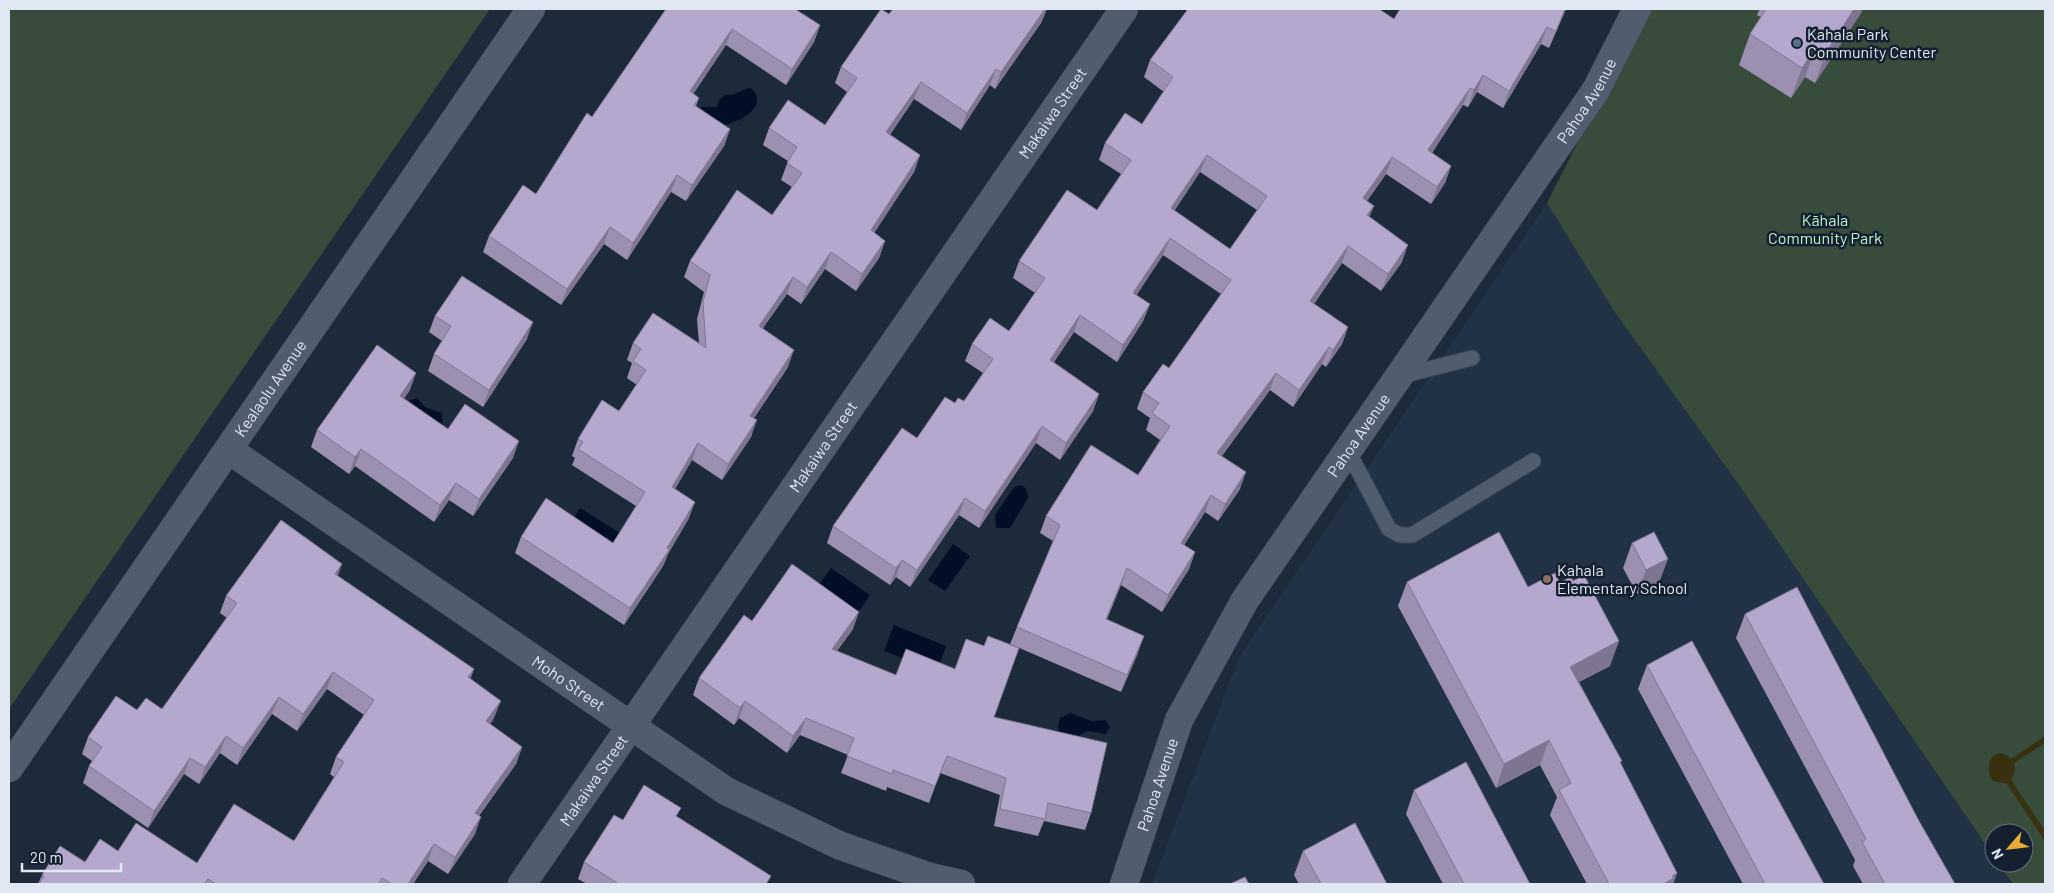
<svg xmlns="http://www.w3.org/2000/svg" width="2054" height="893" viewBox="0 0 2054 893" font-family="Barlow,sans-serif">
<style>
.built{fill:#213247}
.green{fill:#374c3b}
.sand{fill:#38300f}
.water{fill:#020e26}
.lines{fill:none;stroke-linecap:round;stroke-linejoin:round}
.service-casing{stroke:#3b4553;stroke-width:17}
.minor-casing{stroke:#3b4553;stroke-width:29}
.tertiary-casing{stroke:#3b4553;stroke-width:29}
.service{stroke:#4f5d6f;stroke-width:15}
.minor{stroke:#4f5d6f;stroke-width:28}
.tertiary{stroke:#4f5d6f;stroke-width:28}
.wall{fill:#9b90b0;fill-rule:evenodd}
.shaded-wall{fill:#7e7690}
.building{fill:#b4a8cd;stroke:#7e7690;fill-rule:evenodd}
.service-dot{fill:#5c6f8a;stroke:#14202f;stroke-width:2}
.education-dot{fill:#8d6e63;stroke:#14202f;stroke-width:2}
.labels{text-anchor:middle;stroke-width:5;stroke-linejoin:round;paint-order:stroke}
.poi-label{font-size:16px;fill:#e0e8f3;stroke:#14202f;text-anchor:start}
.street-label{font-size:16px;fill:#e0e8f3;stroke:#14202f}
.park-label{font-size:16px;fill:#bcf4c5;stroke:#14202f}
</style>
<rect width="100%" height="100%" fill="#1d2a39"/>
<polygon class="built" points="1547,203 1614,311 1739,485 1994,858 1994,863 1998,863 2012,884 1152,884 1239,657"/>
<g class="green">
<polygon points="9,9 490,9 9,709"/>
<polygon points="1645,9 2045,9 2045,884 2013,884 1998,863 2024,863 2024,833 1994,833 1994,857 1739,485 1614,311 1547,203"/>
</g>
<path class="sand" d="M2045 736V743L2014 763 2015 771 2011 780 2045 831V841L2007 784 1993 781C1982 765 1995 743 2011 759Z"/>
<g class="water">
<path d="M751 88C773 109 731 126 714 127L699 111 702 107H717L719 100 725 95C736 96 741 89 751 88Z"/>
<polygon points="417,398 425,407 442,413 443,431 403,411 408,401"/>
<polygon points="1022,485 1026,489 1028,498 1010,528 996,528 995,515 1014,487"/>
<polygon points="580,508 620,533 609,550 570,524"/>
<polygon points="953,544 970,556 945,591 928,580"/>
<polygon points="831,568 870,595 857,614 818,586"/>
<polygon points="894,625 946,646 937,671 884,651"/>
<polygon points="1070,713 1092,721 1105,720 1110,727 1106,734 1088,731 1076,737 1060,736 1058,726 1060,718"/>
</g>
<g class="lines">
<defs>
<g id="service">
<polyline points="1401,376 1472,358"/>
<polyline points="1348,451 1389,529 1400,535 1412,535 1533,461"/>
</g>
<g id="minor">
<path id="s1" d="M229 450 726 791 841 846 930 877 961 884"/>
<path id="s2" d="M522 884 1124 9"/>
<path id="s3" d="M1124 884 1179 720 1245 600 1596 90 1637 9"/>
</g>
<g id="tertiary">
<path id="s4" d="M9 768 531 9"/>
</g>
</defs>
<use href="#service" class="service-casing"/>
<use href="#minor" class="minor-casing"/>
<use href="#tertiary" class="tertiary-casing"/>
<use href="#service" class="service"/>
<use href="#minor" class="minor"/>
<use href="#tertiary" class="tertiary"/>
</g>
<g class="wall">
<polygon points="666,9 820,25 814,42 786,85 726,45 693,94 699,98 696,106 730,129 724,146 686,201 671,192 627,260 604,244 561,305 483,252 489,236 536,194 592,117"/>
<path d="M1566 9 1549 48 1541 44 1503 108 1477 92 1468 107 1463 105 1432 153 1451 166 1445 183 1431 204 1386 174 1367 201 1369 217 1402 262 1381 291 1342 263 1314 304 1348 327 1342 344 1326 367 1322 364 1293 407 1270 390 1222 456 1240 489 1218 521 1205 512 1184 545 1195 552 1189 569 1162 612 1121 585 1107 619 1138 653 1121 692 1010 644 1017 627 1053 541 1040 533 1046 516 1138 475 1160 440 1146 430 1150 418 1137 409 1143 392 1169 368 1221 294 1163 255 1136 295 1150 304 1143 321 1117 362 1074 332 1054 362 1099 394 1093 411 1060 460 1036 443 979 528 959 515 910 587 896 577 890 585 827 543 833 526 917 438 955 403 964 401 983 373 965 361 972 344 1009 331 1035 293 1013 278 1019 261 1097 210 1121 174 1099 160 1105 143 1142 124 1164 92 1144 77 1150 60 1394 19ZM1200 172 1257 210 1230 249 1174 211Z"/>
<polygon points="1760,9 1862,9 1861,13 1815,83 1805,77 1791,98 1739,65 1750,34 1761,17 1757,15"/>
<polygon points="1046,11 1041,23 995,89 990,85 961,130 914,99 890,135 920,155 914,172 874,233 885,241 879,258 856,291 825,269 801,304 787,294 763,328 788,367 754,418 751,437 722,480 692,460 675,489 689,518 668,554 663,566 624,625 515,553 521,537 613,543 636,506 572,465 575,458 572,456 578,439 619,411 637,385 627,378 632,363 627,360 633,343 699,343 697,319 704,292 684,277 690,261 772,215 792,187 781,180 788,161 763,145 769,128 825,125 847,92 835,83 841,67 889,14"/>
<polygon points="435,316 527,339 483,407 428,371 434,354 442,341 429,332"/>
<polygon points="410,390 404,398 448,429 513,458 473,516 449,500 434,522 355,466 349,474 311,447 317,430"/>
<polygon points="1632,543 1659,583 1637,594 1623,568"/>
<polygon points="338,576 474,669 470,679 494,718 490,724 522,747 516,764 479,816 475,834 448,874 428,861 413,884 38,884 42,875 85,862 118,851 197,863 294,841 334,777 330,774 336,757 364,715 327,689 297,731 272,714 237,765 220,753 199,784 184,774 148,828 83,783 89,766 92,761 82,754 88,737 137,710 162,709 227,618 220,613 226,596"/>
<polygon points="1407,582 1528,587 1560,583 1610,666 1579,682 1677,873 1673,884 1587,884 1550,815 1557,797 1540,765 1496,788 1398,606"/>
<polygon points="1745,614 1919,821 1955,884 1863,884 1853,866 1855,860 1736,638"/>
<polygon points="752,621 853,629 837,651 994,717 1091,813 1085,830 1044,821 1038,836 994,826 1000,795 940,773 929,803 887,787 886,791 841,773 848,755 800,735 787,753 739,718 734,725 693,695 699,678"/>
<polygon points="1647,665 1824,884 1743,884 1638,689"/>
<polygon points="1414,790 1530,884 1443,884 1406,814"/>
<polygon points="678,817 768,884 587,884 578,879 584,862"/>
<polygon points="1303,851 1387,884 1299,884 1294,875"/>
</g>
<g class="shaded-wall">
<polygon points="1043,9 1047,9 1041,23 995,89 1001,72"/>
<polygon points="1565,9 1566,9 1549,48 1556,31"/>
<polygon points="1854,9 1862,9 1861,13 1815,83 1826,53"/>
<polygon points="820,25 814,42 786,85 792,69"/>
<polygon points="1547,27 1541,44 1503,108 1509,91"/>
<polygon points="732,29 726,45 684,108 690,91"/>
<polygon points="1816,47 1805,77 1791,98 1802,68"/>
<polygon points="996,69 990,85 961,130 967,113"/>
<polygon points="1483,75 1477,92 1468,107 1474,90"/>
<polygon points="921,82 914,99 880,149 886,132"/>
<polygon points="1470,88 1463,105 1422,167 1428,150"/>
<polygon points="730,129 724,146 686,201 692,185"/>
<polygon points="920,155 914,172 865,247 871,230"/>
<polygon points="1207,155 1200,172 1165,225 1171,208"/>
<polygon points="1392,157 1386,174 1357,215 1363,198"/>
<polygon points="1451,166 1445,183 1431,204 1437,187"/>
<polygon points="677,175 671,192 627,260 633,243"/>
<polygon points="1374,206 1367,223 1367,215"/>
<polygon points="610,227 604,244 561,305 567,289"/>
<polygon points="1170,238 1163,255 1127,310 1133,293"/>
<polygon points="885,241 879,258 856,291 862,274"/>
<polygon points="1408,245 1402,262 1381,291 1388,274"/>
<polygon points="1348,246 1342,263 1304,318 1310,301"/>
<polygon points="831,252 825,269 801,304 807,287"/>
<polygon points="793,277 787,294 753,342 759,326"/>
<polygon points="1150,304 1143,321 1117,362 1123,345"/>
<polygon points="1080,315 1074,332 1044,377 1050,360"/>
<polygon points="533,322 527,339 483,407 489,390"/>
<polygon points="1348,327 1342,344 1326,367 1333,350"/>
<polygon points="1329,347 1322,364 1293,407 1299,390"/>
<polygon points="794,350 788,367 744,433 750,416"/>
<polygon points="416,373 410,390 394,413 400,396"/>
<polygon points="1276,373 1270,390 1211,470 1217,453"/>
<polygon points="1099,394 1093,411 1060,460 1066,443"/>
<polygon points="757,420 751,437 722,480 728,464"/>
<polygon points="1042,426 1036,443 979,528 985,511"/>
<polygon points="519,441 513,458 473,516 479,499"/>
<polygon points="698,443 692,460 666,504 672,487"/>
<polygon points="361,449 355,466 349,474 355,457"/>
<polygon points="1246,472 1240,489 1218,521 1225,504"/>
<polygon points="456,483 449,500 434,522 440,505"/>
<polygon points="1211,495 1205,512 1175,560 1181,543"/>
<polygon points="965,498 959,515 910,587 917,570"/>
<polygon points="695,502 689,518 668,554 663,566 624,625 630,608"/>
<polygon points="1195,552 1189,569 1162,612 1168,595"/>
<polygon points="1668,559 1659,583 1637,594 1646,570"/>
<polygon points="902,560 896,577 890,585 896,568"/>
<polygon points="342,564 336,581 335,574"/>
<polygon points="1127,568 1121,585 1100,636 1106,619"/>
<polygon points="859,612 853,629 826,666 832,649"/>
<polygon points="1144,636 1138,653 1121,692 1127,675"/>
<polygon points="1619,641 1610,666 1561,691 1570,667"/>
<polygon points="474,669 468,686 468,677"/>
<polygon points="333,672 327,689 297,731 303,714"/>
<polygon points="279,697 272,714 237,765 243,748"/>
<polygon points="501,701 494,718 480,738 486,721"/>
<polygon points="745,701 739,718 734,725 740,708"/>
<polygon points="806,718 800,735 787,753 793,736"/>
<polygon points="226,736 220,753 199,784 205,767"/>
<polygon points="1549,740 1540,765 1496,788 1504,764"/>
<polygon points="522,747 516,764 468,830 475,813"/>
<polygon points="190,758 184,774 148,828 154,811"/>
<polygon points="481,817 475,834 448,874 455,857"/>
<polygon points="434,844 428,861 413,884 408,884"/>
<polygon points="1677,873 1673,884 1663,884 1672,876"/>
</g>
<g class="building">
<polygon points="666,9 795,9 820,25 792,69 732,29 690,91 699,98 694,105 730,129 692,185 677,175 633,243 610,227 567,289 489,236 523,185 536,194 587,113 592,117"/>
<polygon points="881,9 889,14 893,9 1045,9 1001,72 996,69 967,113 921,82 886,132 920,155 871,230 885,241 862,274 831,252 807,287 793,277 759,326 794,350 750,416 757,420 728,464 698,443 672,487 695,502 667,548 669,550 630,608 521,537 546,498 613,543 645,492 578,449 583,442 578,439 602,400 619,411 646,370 633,361 641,349 633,343 653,313 706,348 703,302 710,275 690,261 737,190 772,215 802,173 787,163 797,147 769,128 788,100 825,125 857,78 841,67"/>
<path d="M1188 9H1379L1394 19 1400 9H1565L1556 31 1547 27 1509 91 1483 75 1474 90 1470 88 1428 150 1451 166 1437 187 1392 157 1363 198 1374 206 1367 215 1408 245 1388 274 1348 246 1310 301 1348 327 1333 350 1329 347 1299 390 1276 373 1217 453 1246 472 1225 504 1211 495 1181 543 1195 552 1168 595 1127 568 1106 619 1144 636 1127 675 1017 627 1060 525 1046 516 1091 445 1138 475 1170 426 1152 413 1159 403 1143 392 1163 364 1169 368 1231 280 1170 238 1133 293 1150 304 1123 345 1080 315 1050 360 1099 394 1066 443 1042 426 985 511 965 498 917 570 902 560 896 568 833 526 902 428 917 438 945 397 955 403 958 398 964 401 993 359 972 344 990 318 1009 331 1045 278 1019 261 1067 190 1097 210 1131 160 1105 143 1125 113 1142 124 1173 77 1150 60ZM1207 155 1267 196 1230 249 1171 208Z"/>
<polygon points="1766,9 1854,9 1826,53 1816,47 1802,68 1750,34"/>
<polygon points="462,276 533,322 489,390 434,354 451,326 435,316"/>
<polygon points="377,345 416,373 400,396 448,429 465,404 519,441 479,499 456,483 440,505 361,449 355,457 317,430"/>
<polygon points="281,520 342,564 335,574 474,669 468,677 501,701 486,721 522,747 475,813 481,817 455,857 434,844 408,884 392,884 382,878 378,884 216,884 208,879 204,884 39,884 44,876 42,875 60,846 85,862 100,839 118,851 136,823 197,863 234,804 294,841 344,762 336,757 374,700 333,672 303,714 279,697 243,748 226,736 205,767 190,758 154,811 89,766 102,747 88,737 116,696 137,710 146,698 162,709 237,603 226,596"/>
<polygon points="1499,532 1528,587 1555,573 1560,583 1571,576 1573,581 1584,575 1619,641 1570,667 1622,761 1620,762 1677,873 1672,876 1674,878 1663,884 1609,884 1559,790 1571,783 1549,740 1504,764 1407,582"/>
<polygon points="1654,532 1668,559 1646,570 1632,543"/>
<polygon points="792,564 859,612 832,649 896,675 906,649 955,669 966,639 984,646 988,636 1019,648 994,717 1107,743 1091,813 1048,803 1045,819 1000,809 1006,778 947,756 935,786 893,770 892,774 847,756 854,738 806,718 793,736 745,701 740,708 699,678 744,615 752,621"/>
<polygon points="1797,587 1919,821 1955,884 1885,884 1862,842 1866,839 1745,614"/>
<polygon points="1692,641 1824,884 1765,884 1647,665"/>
<polygon points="1466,762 1530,884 1464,884 1414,790"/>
<polygon points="644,785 681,808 676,816 771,876 766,884 619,884 584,862 614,815 623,820"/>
<polygon points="1355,823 1387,884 1321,884 1303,851"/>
<polygon points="1245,877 1249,884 1230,884"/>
</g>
<circle class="service-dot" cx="1797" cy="43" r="5"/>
<circle class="education-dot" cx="1547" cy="579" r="5"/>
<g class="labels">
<g class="poi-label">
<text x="1807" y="40">Kahala Park<tspan x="1807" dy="18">Community Center</tspan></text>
<text x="1557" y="576">Kahala<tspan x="1557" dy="18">Elementary School</tspan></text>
</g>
<g class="street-label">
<text dy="6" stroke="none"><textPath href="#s3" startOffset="915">Pahoa Avenue</textPath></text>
<text dy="6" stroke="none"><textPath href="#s2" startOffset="936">Makaiwa Street</textPath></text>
<text dy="6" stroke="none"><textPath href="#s4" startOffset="461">Kealaolu Avenue</textPath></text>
<text dy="6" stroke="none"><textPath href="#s3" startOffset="510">Pahoa Avenue</textPath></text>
<text dy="6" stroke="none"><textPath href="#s2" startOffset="531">Makaiwa Street</textPath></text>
<text dy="6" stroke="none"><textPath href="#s1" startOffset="412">Moho Street</textPath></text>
<text dy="6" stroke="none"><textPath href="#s2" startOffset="126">Makaiwa Street</textPath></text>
<text dy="6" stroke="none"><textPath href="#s3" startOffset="105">Pahoa Avenue</textPath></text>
</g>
<g class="park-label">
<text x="1825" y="226">Kāhala<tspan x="1825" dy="18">Community Park</tspan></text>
</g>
</g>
<rect width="2054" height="893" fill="none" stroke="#e0e8f3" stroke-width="20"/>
<g transform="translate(2009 848) rotate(242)"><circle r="24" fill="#14202f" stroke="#66707d"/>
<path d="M0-4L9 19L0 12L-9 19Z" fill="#e8ab37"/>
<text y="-8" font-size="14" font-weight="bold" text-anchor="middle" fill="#e0e8f3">N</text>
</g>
<path d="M22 863v8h99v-8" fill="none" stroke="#e0e8f3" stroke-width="2.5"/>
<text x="30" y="863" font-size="15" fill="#e0e8f3" stroke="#14202f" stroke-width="4" paint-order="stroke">20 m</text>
</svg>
